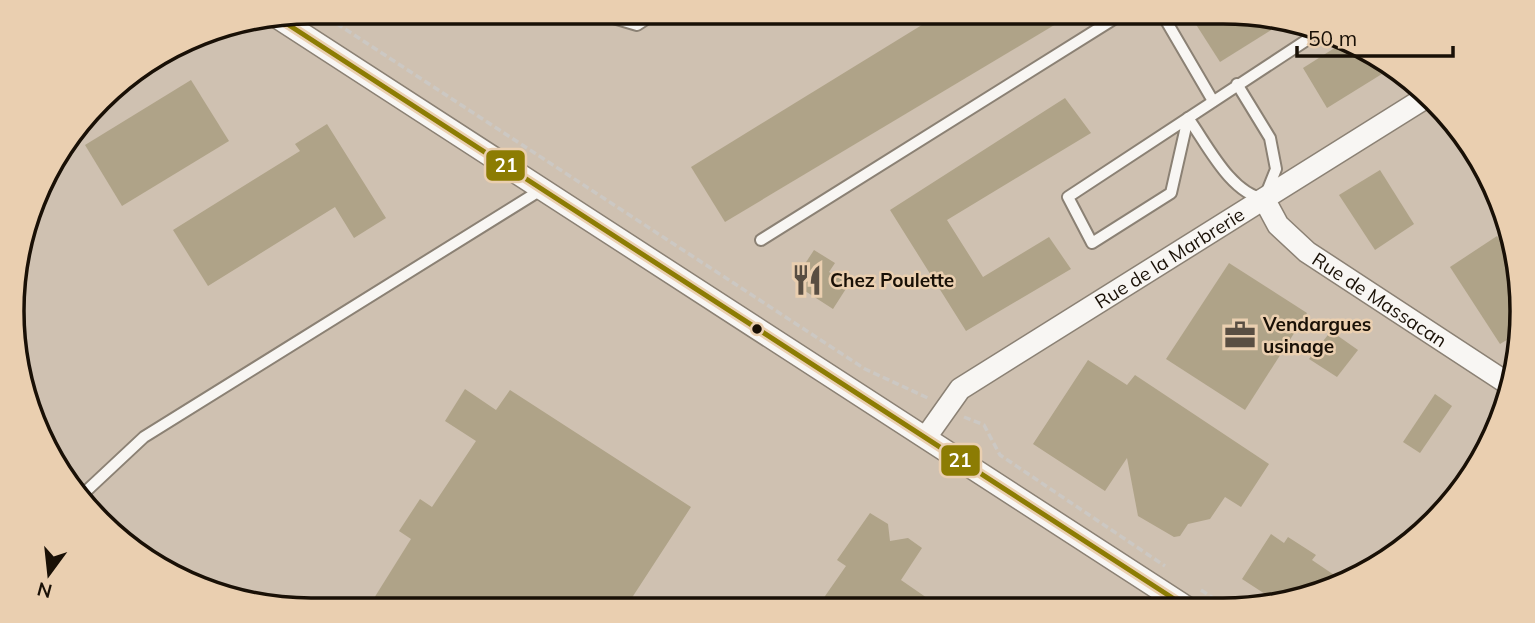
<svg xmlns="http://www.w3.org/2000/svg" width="1535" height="623" viewBox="0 0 1535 623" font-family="Mulish,sans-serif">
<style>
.building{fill:#afa388}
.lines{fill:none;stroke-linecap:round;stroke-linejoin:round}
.lane-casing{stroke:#8b8174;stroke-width:14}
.street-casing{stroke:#8b8174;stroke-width:24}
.path{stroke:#ccc8c3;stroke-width:3.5;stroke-dasharray:7 3.5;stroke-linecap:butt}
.lane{stroke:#f8f6f3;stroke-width:10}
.street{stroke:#f8f6f3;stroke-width:21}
.bus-1-casing{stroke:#eacfb0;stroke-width:10}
.bus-1{stroke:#8c7c03;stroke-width:5}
.bus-dot{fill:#191006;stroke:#eacfb0;stroke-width:2.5}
.labels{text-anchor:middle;stroke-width:5;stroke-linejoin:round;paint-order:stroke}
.street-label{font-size:19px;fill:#191006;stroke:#eacfb0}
.poi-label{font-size:19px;font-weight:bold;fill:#191006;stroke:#eacfb0;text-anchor:start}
.rim{fill:none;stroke:#191006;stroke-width:3.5}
.line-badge{stroke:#eacfb0;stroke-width:2.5}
.badge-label{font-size:19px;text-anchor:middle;font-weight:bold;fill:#fff}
</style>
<rect width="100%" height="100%" fill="#cfc1b1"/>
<g class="building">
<polygon points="943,12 1076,12 725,222 691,167"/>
<polygon points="1188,12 1223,12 1284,22 1220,62"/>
<polygon points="1344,42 1390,69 1327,108 1303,68"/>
<polygon points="191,80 229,141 122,206 85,145"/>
<polygon points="1065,98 1091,133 947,220 983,277 1049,237 1071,269 966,331 890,210"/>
<polygon points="327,124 386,218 354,238 335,207 208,286 173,230 300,151 295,144"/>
<polygon points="1380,170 1414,224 1375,250 1339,195"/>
<polygon points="1497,236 1515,264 1522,292 1517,334 1500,344 1450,267"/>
<polygon points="814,250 835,263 829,272 849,284 833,309 802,289 804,285 795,279"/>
<polygon points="1229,263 1307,313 1245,410 1166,359"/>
<polygon points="1331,331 1358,350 1337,377 1309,359"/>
<polygon points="1088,360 1127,385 1135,375 1269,464 1241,507 1225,497 1210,519 1188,524 1180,536 1174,537 1138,516 1127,458 1105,491 1033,444"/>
<polygon points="465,389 496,410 510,390 691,507 624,610 366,611 411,539 399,531 420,499 432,507 476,441 445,421"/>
<polygon points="1435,394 1452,406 1420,453 1403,442"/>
<polygon points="870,513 888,524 890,541 908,538 922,548 901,580 943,609 816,609 846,566 837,560"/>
<polygon points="1271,534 1284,543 1288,537 1316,555 1312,560 1346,583 1279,603 1242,579"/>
</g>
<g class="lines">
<defs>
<g id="lane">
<polyline points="593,12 637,25 657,12"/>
<polyline points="1161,12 1213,101"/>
<polyline points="1188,118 1171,193 1092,243 1068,197 1322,30"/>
<path d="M1188 118C1207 144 1230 193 1264 199L1276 169 1270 138 1237 84"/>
<polyline points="761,240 1125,12"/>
<polyline points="82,495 144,437 544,188"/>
</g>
<g id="street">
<polyline points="278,18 1188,608"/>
<path id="s1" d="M1264 199 1278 225 1307 252 1510 385"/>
<path id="s2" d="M926 437 960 389 1428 96"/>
</g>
</defs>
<use href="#lane" class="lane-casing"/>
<use href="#street" class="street-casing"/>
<g class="path">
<polyline points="319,12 865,369 930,399"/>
<polyline points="964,417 984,425 1000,455 1165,566"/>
<polyline points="1201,590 1228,608"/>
</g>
<use href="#lane" class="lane"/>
<use href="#street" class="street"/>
<defs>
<polyline id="bus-1" points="278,18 1188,608"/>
</defs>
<use href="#bus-1" class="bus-1-casing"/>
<use href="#bus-1" class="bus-1"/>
</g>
<defs>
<symbol id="restaurant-bare" viewBox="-9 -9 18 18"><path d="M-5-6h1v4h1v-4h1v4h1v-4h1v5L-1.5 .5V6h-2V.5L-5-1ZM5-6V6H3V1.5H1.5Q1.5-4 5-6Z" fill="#594e42" stroke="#eacfb0" stroke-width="2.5" paint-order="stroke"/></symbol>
<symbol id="office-bare" viewBox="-9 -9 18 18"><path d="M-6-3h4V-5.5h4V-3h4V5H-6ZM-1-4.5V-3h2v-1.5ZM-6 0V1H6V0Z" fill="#594e42" stroke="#eacfb0" stroke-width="2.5" paint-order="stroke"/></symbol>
</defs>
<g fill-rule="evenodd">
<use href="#restaurant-bare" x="785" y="258" width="44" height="44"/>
<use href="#office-bare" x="1218" y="313" width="44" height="44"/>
</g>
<circle class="bus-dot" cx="757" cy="329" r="6"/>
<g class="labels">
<g class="street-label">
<text dy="7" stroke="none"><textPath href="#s2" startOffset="306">Rue de la Marbrerie</textPath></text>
<text dy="7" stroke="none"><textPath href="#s1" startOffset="156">Rue de Massacan</textPath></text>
</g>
<g class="poi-label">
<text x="830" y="287">Chez Poulette</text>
<text x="1263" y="331">Vendargues<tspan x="1263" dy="22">usinage</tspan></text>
</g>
</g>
<path d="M0 0H1535V623H0ZM311 24H1223A287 287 0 0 1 1510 311V311A287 287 0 0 1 1223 598H311A287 287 0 0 1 24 311V311A287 287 0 0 1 311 24Z" fill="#eacfb0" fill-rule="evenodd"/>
<path class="rim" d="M311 24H1223A287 287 0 0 1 1510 311V311A287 287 0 0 1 1223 598H311A287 287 0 0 1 24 311V311A287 287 0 0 1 311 24Z"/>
<g class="line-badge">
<rect x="485" y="149" width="41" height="33" rx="7" fill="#8c7c03"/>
<rect x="940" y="444" width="41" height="33" rx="7" fill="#8c7c03"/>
</g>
<g class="badge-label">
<text x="506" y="172">21</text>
<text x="960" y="467">21</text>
</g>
<g transform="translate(49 574) rotate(195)" stroke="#eacfb0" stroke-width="5" paint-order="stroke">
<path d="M0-5L12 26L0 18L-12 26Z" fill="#191006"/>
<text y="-10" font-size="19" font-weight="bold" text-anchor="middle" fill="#191006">N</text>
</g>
<path d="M1297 46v10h156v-10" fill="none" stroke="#191006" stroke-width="3.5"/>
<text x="1308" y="46" font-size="21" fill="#191006" stroke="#eacfb0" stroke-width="5" paint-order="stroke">50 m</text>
</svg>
